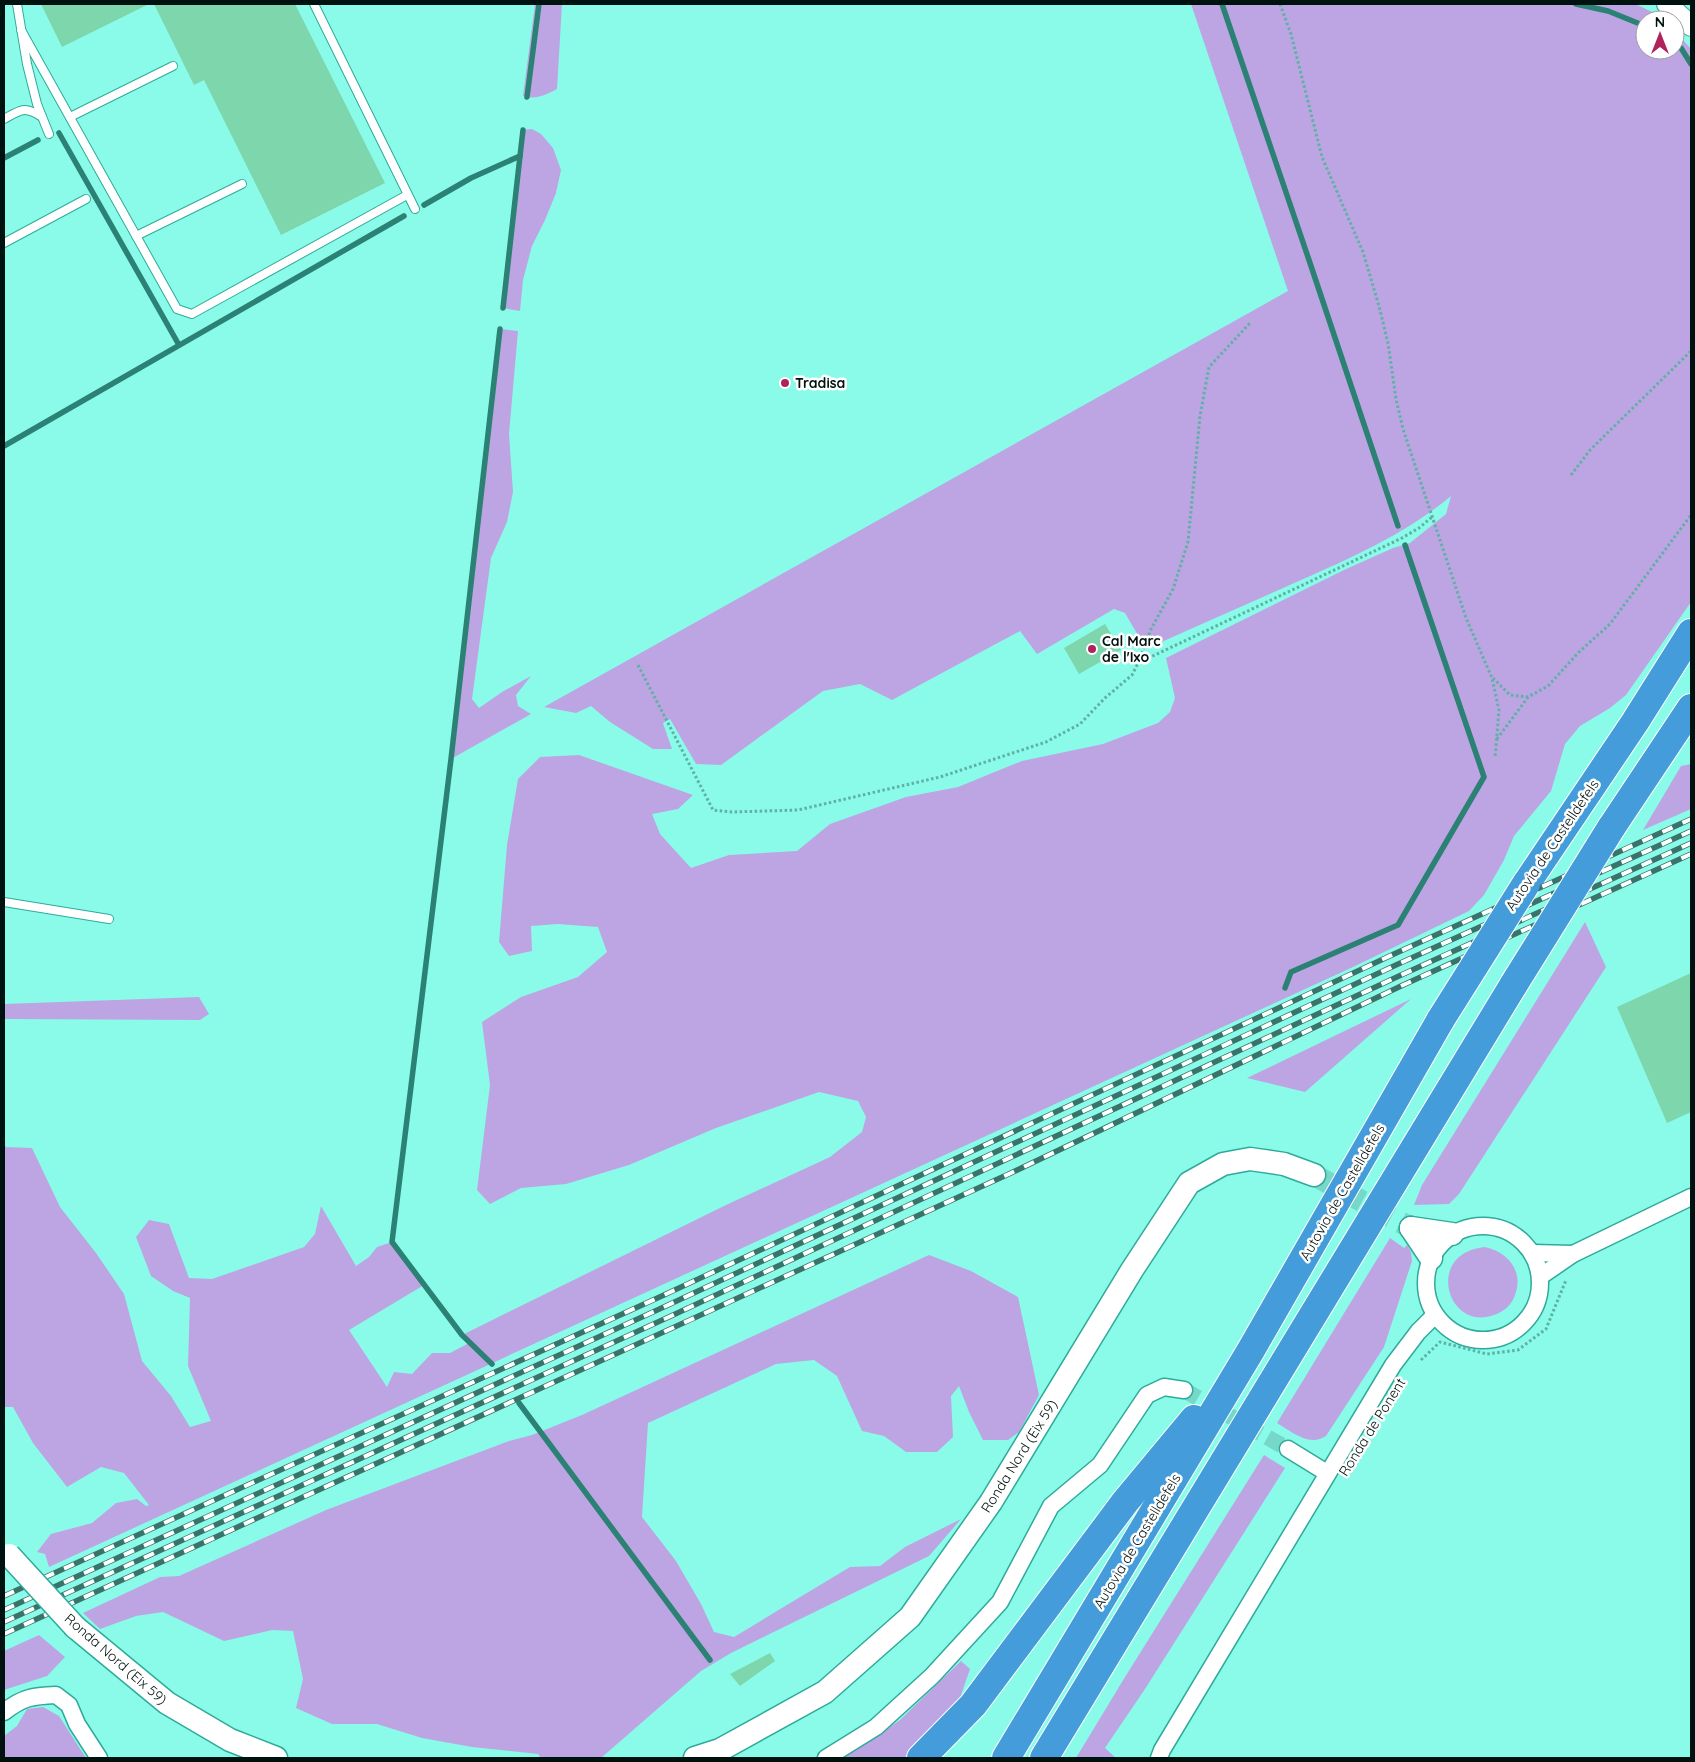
<svg xmlns="http://www.w3.org/2000/svg" width="1695" height="1762" viewBox="0 0 1695 1762" font-family="Quicksand,sans-serif">
<style>
.green{fill:#bda5e3}
.lines{fill:none;stroke-linecap:round;stroke-linejoin:round}
.stream{stroke:#2a8174;stroke-width:5.5}
.building{fill:#7dd6ac}
.minor-tunnel{stroke:#75d8c8;stroke-width:16;stroke-dasharray:16 8;stroke-linecap:butt}
.secondary-tunnel{stroke:#75d8c8;stroke-width:22;stroke-dasharray:22 11;stroke-linecap:butt}
.service-casing{stroke:#2faa9a;stroke-width:10}
.minor-casing{stroke:#2faa9a;stroke-width:19}
.tertiary-casing{stroke:#2faa9a;stroke-width:22}
.secondary-casing{stroke:#2faa9a;stroke-width:25}
.motorway-casing{stroke:#fff;stroke-width:30}
.path{stroke:#5eb1a4;stroke-width:3;stroke-dasharray:2.5 2.5;stroke-linecap:butt}
.service{stroke:#fff;stroke-width:8}
.minor{stroke:#fff;stroke-width:16}
.tertiary{stroke:#fff;stroke-width:20}
.secondary{stroke:#fff;stroke-width:22}
.motorway{stroke:#449dda;stroke-width:28}
.rail-casing{stroke:#3a736a;stroke-width:5.5}
.rail{stroke:#fff;stroke-width:4;stroke-dasharray:11;stroke-linecap:butt}
.secondary-bridge-casing{stroke:#2faa9a;stroke-width:25;stroke-linecap:butt}
.motorway-bridge-casing{stroke:#fff;stroke-width:30;stroke-linecap:butt}
.secondary-bridge{stroke:#fff;stroke-width:22}
.motorway-bridge{stroke:#449dda;stroke-width:28}
.poi-dot{fill:#af225c;stroke:#fff;stroke-width:2}
.labels{text-anchor:middle;stroke-width:5;stroke-linejoin:round;paint-order:stroke}
.poi-label{font-size:14px;font-weight:bold;fill:#00120f;stroke:#fff;text-anchor:start}
.street-label{font-size:14px;fill:#00120f;stroke:#fff}
</style>
<rect width="100%" height="100%" fill="#8afbe9"/>
<g class="green">
<path d="M535 4H562L557 89C545 95 536 100 523 96Z"/>
<path d="M1191 4H1635L1659 15 1664 20H1645V50H1675V31L1691 49V602L1626 695 1610 708 1580 726 1565 744 1551 791 1514 836 1504 860 1484 895 1469 911 1353 967 49 1567 45 1554 37 1552 51 1534 92 1523 116 1503 137 1499 146 1506 149 1505 124 1473 101 1467 67 1487 33 1443 13 1407H4V1144L6 1147 32 1148 60 1207 96 1253 124 1294 142 1361 171 1396 190 1427 211 1421 188 1366 190 1298 173 1291 151 1276 136 1237 149 1220 169 1224 189 1278 212 1279 304 1247 315 1234 321 1206 356 1266 369 1257 377 1247 392 1242 424 1285 349 1330 387 1387 394 1372 412 1374 432 1353H450L469 1343 462 1335 726 1205 830 1157 862 1132 866 1117 858 1101 819 1092 716 1128 629 1165 566 1184 521 1188 490 1204 477 1190 490 1085 482 1022 521 997 578 977 607 952 598 927 558 924 531 926 532 951 509 956 499 942 507 845 518 779 540 757 579 755 693 795 678 809 652 814 660 834 691 868 729 855 797 851 830 824 906 797 958 787 1022 761 1103 744 1158 723 1170 712 1175 698 1166 658 1344 570 1393 548 1410 543 1446 514 1451 496C1404 535 1347 560 1292 584 1243 606 1194 627 1146 649L1125 613 1114 609 1037 654 1020 631 892 700 860 684 823 691 721 765 696 764 670 719 663 723 672 749H653L610 722 591 706 576 713 544 707 1288 291Z"/>
<polygon points="532,129 541,134 553,148 561,170 556,193 545,220 532,246 523,280 520,311 503,308 523,130"/>
<polygon points="500,329 518,331 509,434 513,492 507,522 491,558 472,699 479,708 502,692 531,676 516,695 518,706 531,714 451,759"/>
<polygon points="1691,764 1691,809 1643,830 1681,766"/>
<polygon points="1585,922 1606,967 1459,1194 1449,1204 1414,1205 1422,1185"/>
<polygon points="199,997 209,1014 200,1020 4,1019 4,1004"/>
<polygon points="1411,999 1305,1092 1247,1078"/>
<path d="M1390 1238 1404 1248 1407 1245 1411 1252 1412 1261 1384 1347 1326 1436C1309 1447 1292 1432 1277 1423Z"/>
<path d="M1485 1247C1508 1252 1524 1271 1515 1295 1512 1305 1503 1312 1494 1315 1447 1332 1424 1253 1485 1247Z"/>
<polygon points="929,1255 971,1271 1018,1297 1039,1395 1019,1432 1008,1440 983,1440 969,1412 959,1386 951,1396 953,1437 937,1452 906,1452 884,1436 862,1431 837,1376 814,1360 776,1364 648,1423 642,1517 676,1561 701,1604 714,1632 734,1637 850,1567 880,1566 905,1547 961,1519 929,1556 731,1653 701,1671 601,1758 541,1758 538,1754 472,1747 422,1738 377,1724 332,1724 296,1708 303,1679 293,1631 272,1630 224,1641 163,1612 136,1616 100,1629 83,1613 160,1577 179,1576 326,1510 509,1441 532,1435 582,1415"/>
<polygon points="1264,1455 1285,1468 1145,1689 1105,1748 1116,1758 1076,1758 1125,1677"/>
<polygon points="39,1635 65,1657 47,1676 4,1690 4,1651"/>
<polygon points="961,1661 970,1669 960,1698 953,1714 908,1758 844,1758 900,1720"/>
<polygon points="43,1707 59,1716 86,1758 4,1758 4,1736 17,1726 27,1709"/>
</g>
<g class="lines">
<g class="stream">
<polyline points="1222,4 1309,260 1398,526"/>
<polyline points="1576,4 1608,11 1645,26"/>
<polyline points="1675,44 1681,48 1691,64"/>
<polyline points="527,97 539,4"/>
<polyline points="59,133 179,345"/>
<polyline points="4,158 38,140"/>
<polyline points="424,205 471,178 520,156 523,130"/>
<polyline points="503,308 520,156"/>
<polyline points="4,446 404,216"/>
<polyline points="1285,988 1291,972 1398,925 1484,777 1405,545"/>
<polyline points="492,1364 462,1335 392,1242 451,759 500,329"/>
<polyline points="519,1403 710,1660"/>
</g>
</g>
<g class="building">
<polygon points="41,4 149,4 62,47"/>
<polygon points="154,4 295,4 385,183 281,235 204,80 194,85"/>
<polygon points="1105,624 1121,650 1079,674 1064,648"/>
<polygon points="1691,973 1691,1112 1667,1123 1617,1007"/>
<polygon points="770,1653 775,1661 740,1686 730,1674"/>
</g>
<g class="lines">
<polyline class="minor-tunnel" points="1184,1390 1288,1449"/>
<polyline class="secondary-tunnel" points="1314,1175 1411,1228"/>
<defs>
<g id="service">
<polyline points="17,4 27,64 37,104 49,134"/>
<polyline points="314,4 415,209"/>
<polyline points="21,30 177,309 192,314 407,195"/>
<polyline points="70,117 173,66"/>
<path d="M4 119C22 109 25 106 42 117"/>
<polyline points="136,236 242,184"/>
<polyline points="4,243 86,199"/>
<polyline points="4,902 109,919"/>
</g>
<g id="minor">
<circle cx="1483" cy="1283" r="57"/>
<polyline points="1532,1253 1573,1254"/>
<polyline points="1541,1276 1573,1254 1691,1197"/>
<polyline points="1288,1449 1327,1473"/>
<path d="M4 1712C23 1697 33 1696 56 1695L69 1705 77 1724 99 1758"/>
<polyline points="826,1758 876,1727 932,1676 1000,1602 1051,1506 1100,1465 1147,1395 1164,1387 1184,1390"/>
<polyline points="1159,1758 1162,1750 1393,1365 1418,1332 1435,1315"/>
</g>
<polyline id="tertiary" points="1667,4 1691,26"/>
<g id="secondary">
<polyline points="1411,1228 1452,1234"/>
<polyline points="1411,1228 1431,1258"/>
<polyline points="75,1627 167,1703 230,1740 276,1758"/>
<polyline points="695,1758 720,1750 825,1692 910,1617 991,1502 1132,1270 1189,1183 1223,1164 1250,1159 1284,1164 1314,1175"/>
</g>
<g id="motorway">
<polyline points="1611,828 1691,708"/>
<polyline points="1526,884 1635,722 1691,633"/>
<polyline points="921,1758 973,1705 1125,1502 1194,1419"/>
<polyline points="1006,1758 1251,1350 1441,1019"/>
<polyline points="1044,1758 1514,984"/>
</g>
</defs>
<use href="#service" class="service-casing"/>
<use href="#minor" class="minor-casing"/>
<use href="#tertiary" class="tertiary-casing"/>
<use href="#secondary" class="secondary-casing"/>
<use href="#motorway" class="motorway-casing"/>
<g class="path">
<polyline points="1280,4 1291,34 1322,157 1363,252 1379,306 1388,343 1396,399 1403,429 1466,618 1492,678 1499,710 1495,758"/>
<polyline points="1571,475 1590,450 1691,351"/>
<polyline points="1138,663 1151,629 1173,589 1188,542 1200,416 1209,367 1251,322"/>
<polyline points="638,665 713,810 732,812 798,810 940,777 1046,742 1080,724 1105,698 1132,675 1138,663 1402,538 1419,528 1432,517"/>
<polyline points="1493,678 1510,695 1528,697 1548,686 1579,652 1610,624 1691,515"/>
<polyline points="1497,739 1528,697"/>
<polyline points="1421,1360 1440,1342 1487,1354 1518,1350 1546,1329 1566,1280"/>
</g>
<use href="#service" class="service"/>
<use href="#minor" class="minor"/>
<use href="#tertiary" class="tertiary"/>
<use href="#secondary" class="secondary"/>
<use href="#motorway" class="motorway"/>
<defs>
<g id="rail">
<polyline points="4,1596 664,1295 1394,954 1691,819"/>
<polyline points="4,1610 666,1306 1396,965 1691,831"/>
<polyline points="4,1622 671,1316 1399,976 1691,843"/>
<polyline points="4,1634 1011,1173 1401,986 1691,854"/>
</g>
</defs>
<use href="#rail" class="rail-casing"/>
<use href="#rail" class="rail"/>
<defs>
<polyline id="secondary-bridge" points="9,1555 75,1627"/>
<g id="motorway-bridge">
<polyline points="1514,984 1611,828"/>
<polyline points="1441,1019 1526,884"/>
</g>
</defs>
<use href="#secondary-bridge" class="secondary-bridge-casing"/>
<use href="#motorway-bridge" class="motorway-bridge-casing"/>
<use href="#secondary-bridge" class="secondary-bridge"/>
<use href="#motorway-bridge" class="motorway-bridge"/>
</g>
<g class="poi-dot">
<circle cx="785" cy="383" r="5"/>
<circle cx="1092" cy="649" r="5"/>
</g>
<g class="labels">
<g class="poi-label">
<text x="795" y="388">Tradisa</text>
<text x="1102" y="646">Cal Marc<tspan x="1102" dy="16">de l'Ixo</tspan></text>
</g>
<g class="street-label">
<text transform="translate(1552 845) rotate(-56)" y="5">Autovia de Castelldefels</text>
<text transform="translate(1342 1192) rotate(-60)" y="5">Autovia de Castelldefels</text>
<text transform="translate(1372 1427) rotate(-58)" y="5">Ronda de Ponent</text>
<text transform="translate(1019 1456) rotate(-58)" y="5">Ronda Nord (Eix 59)</text>
<text transform="translate(1137 1541) rotate(-59)" y="5">Autovia de Castelldefels</text>
<text transform="translate(116 1659) rotate(41)" y="5">Ronda Nord (Eix 59)</text>
</g>
</g>
<rect width="1695" height="1762" fill="none" stroke="#00120f" stroke-width="10"/>
<g transform="translate(1660 35)"><circle r="24" fill="#ffffff" stroke="#99a09f"/>
<path d="M0-4L9 19L0 12L-9 19Z" fill="#af225c"/>
<text y="-8" font-size="14" font-weight="bold" text-anchor="middle" fill="#00120f">N</text>
</g>
</svg>
